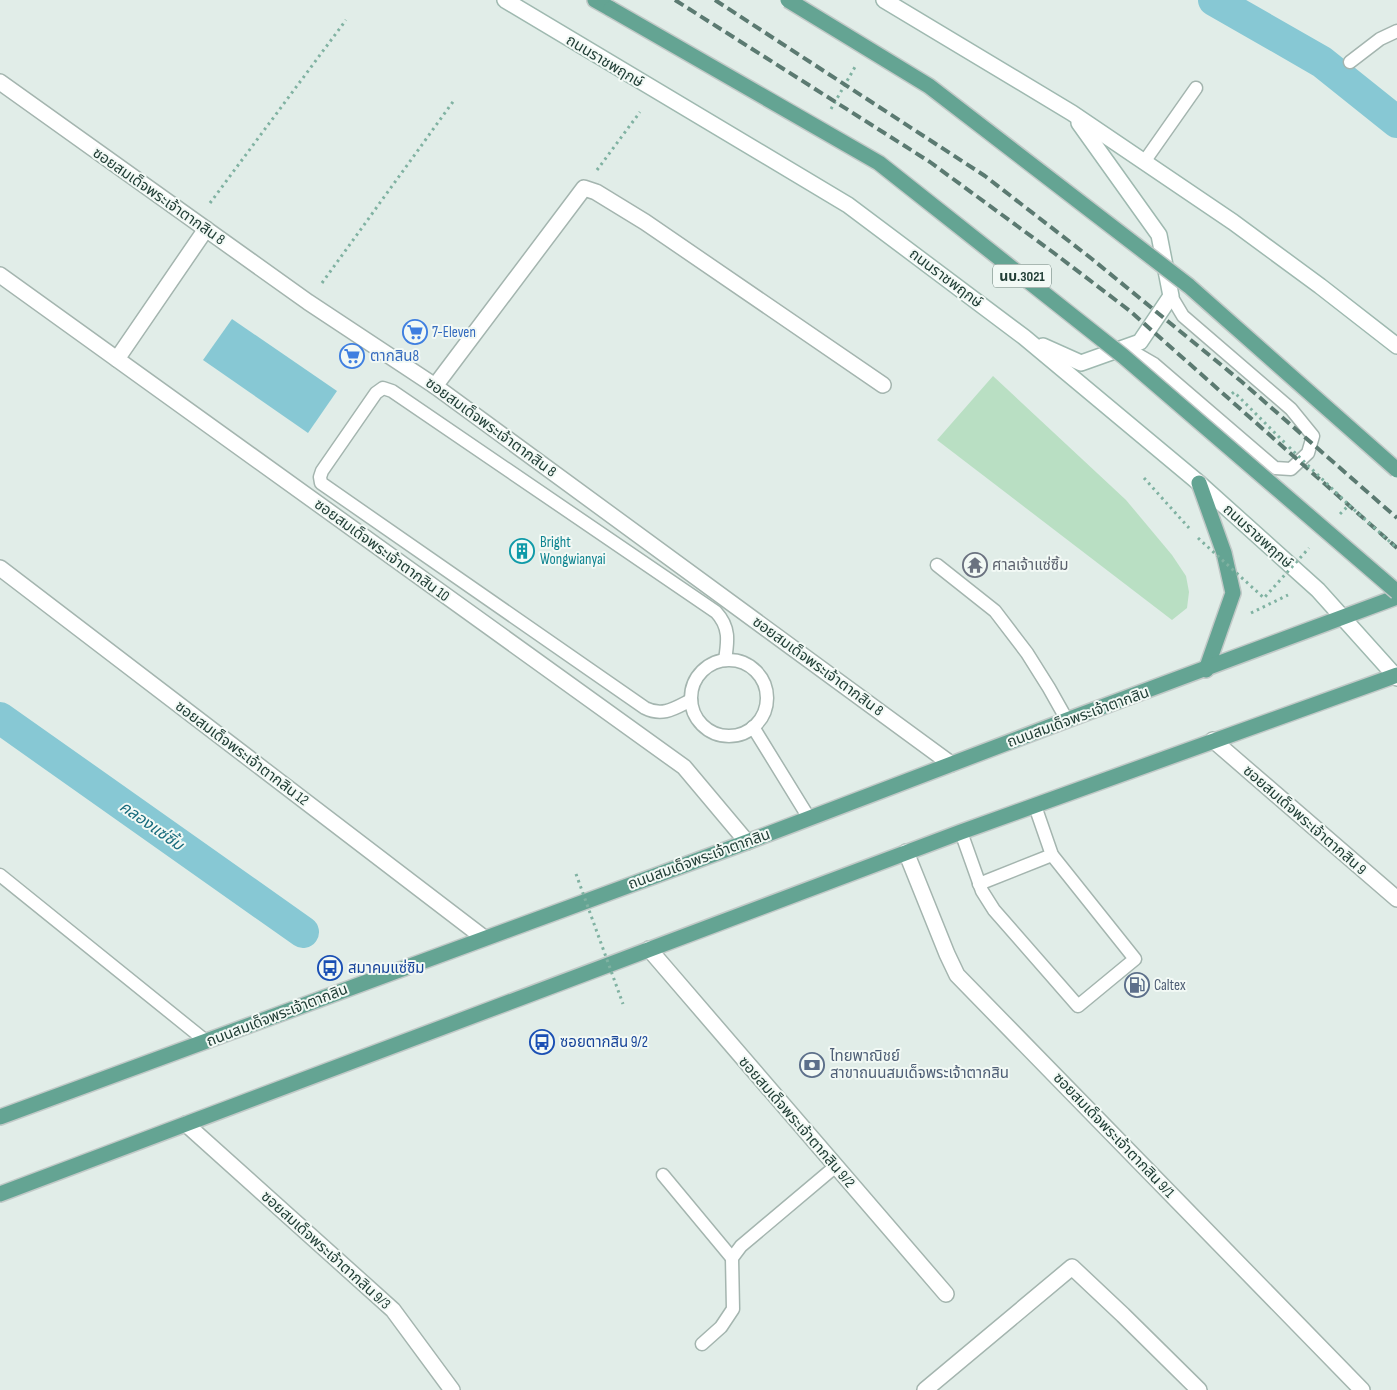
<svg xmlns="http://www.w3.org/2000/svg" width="1397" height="1390" viewBox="0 0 1397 1390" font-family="'Sofia Sans Condensed','Noto Sans Thai',sans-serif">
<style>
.green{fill:#b9dfc3}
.water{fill:#87c8d4}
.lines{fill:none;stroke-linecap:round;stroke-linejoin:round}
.canal{stroke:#87c8d4;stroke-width:32}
.lane-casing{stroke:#a4b5af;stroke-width:15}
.street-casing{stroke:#a4b5af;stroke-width:18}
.secondary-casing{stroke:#9fb9b0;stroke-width:18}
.primary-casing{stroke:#c1c9c7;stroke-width:18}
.path{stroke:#80b2a2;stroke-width:3;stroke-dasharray:2.5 4;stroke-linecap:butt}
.lane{stroke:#fff;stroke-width:12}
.street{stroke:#fff;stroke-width:15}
.secondary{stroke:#fff;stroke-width:15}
.primary{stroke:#64a493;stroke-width:15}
.rail{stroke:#5b7a71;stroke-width:4;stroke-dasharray:10 5;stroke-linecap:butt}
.primary-bridge-casing{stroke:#c1c9c7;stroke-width:18;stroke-linecap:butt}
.path-bridge{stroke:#80b2a2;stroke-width:3;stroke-dasharray:2.5 4;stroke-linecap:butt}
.primary-bridge{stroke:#64a493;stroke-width:15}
.labels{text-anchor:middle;stroke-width:4;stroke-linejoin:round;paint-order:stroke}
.shield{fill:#f2f9f5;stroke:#60766f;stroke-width:1}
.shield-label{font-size:14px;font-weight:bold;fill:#213e36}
.street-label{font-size:15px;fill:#213e36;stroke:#f2f9f5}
.shop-label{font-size:15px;fill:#366cbe;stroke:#f2f9f5;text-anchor:start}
.culture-label{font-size:15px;fill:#0d838f;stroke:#f2f9f5;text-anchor:start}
.worship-label{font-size:15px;fill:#5b616d;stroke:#f2f9f5;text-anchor:start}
.transit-label{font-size:15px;fill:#164399;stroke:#f2f9f5;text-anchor:start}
.service-label{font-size:15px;fill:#4e5e75;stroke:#f2f9f5;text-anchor:start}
.water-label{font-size:16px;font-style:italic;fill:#186c7d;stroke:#f2f9f5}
</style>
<rect width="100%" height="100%" fill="#e1ede8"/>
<polygon class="green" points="993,376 1126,500 1172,555 1186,576 1189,592 1187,608 1172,620 937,440"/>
<polygon class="water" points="232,319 337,391 308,433 203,360"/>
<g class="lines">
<g class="canal">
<polyline points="1214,0 1322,62 1397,122"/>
<polyline points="0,718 303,932"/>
</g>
<defs>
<g id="lane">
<polyline points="1350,62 1380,39 1397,31"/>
<polyline points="1144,162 1196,88"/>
<polyline points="1115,353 1135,353 1154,364 1275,468 1291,469 1308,453 1313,436 1291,409 1183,316 1171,296"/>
<polyline points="937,565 995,611 1027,653 1049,688 1067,720"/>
<circle cx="729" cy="698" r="38"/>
<path d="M691 700C675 708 663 717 645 708L321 483 320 477 322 471 376 393 383 388 392 391 716 612C730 627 728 641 725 660"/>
<polyline points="753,727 809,818"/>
<polyline points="961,832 982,891 994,910 1078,1006 1135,959 1052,855 1035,806"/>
<polyline points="0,875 207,1042"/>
<polyline points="979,884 1052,855"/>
<polyline points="663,1175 732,1258"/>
<polyline points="702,1344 721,1327 733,1309 732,1258 741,1246 836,1166"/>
</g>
<g id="street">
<polyline points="0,82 308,302 435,386 951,764"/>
<polyline points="0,275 684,767 747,842"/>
<polyline points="117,359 206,229"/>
<polyline points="435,386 584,188 596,192 645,222 883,385"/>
<polyline points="0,568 484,938"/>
<polyline points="1213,740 1397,899"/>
<polyline points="906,852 947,954 957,975 1362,1390"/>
<polyline points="649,949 946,1294"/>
<polyline points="186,1124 393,1310 452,1390"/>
<polyline points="925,1390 1072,1267 1123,1315 1199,1390"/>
</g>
<g id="secondary">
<polyline points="505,0 848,205 1024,337 1199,483 1318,590 1397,678"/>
<polyline points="884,0 1072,113 1233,222 1320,286 1397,346"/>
<polyline points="1043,346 1081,363 1140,342 1171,296 1159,235 1079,123"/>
</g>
<g id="primary">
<polyline points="595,0 611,9"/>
<polyline points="1199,483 1224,553 1233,593 1206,670"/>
<polyline points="0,1117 747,842 1067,720 1397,597"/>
<polyline points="0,1194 961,832 1397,675"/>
</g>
</defs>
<use href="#lane" class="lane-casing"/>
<use href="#street" class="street-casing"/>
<use href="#secondary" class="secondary-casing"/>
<use href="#primary" class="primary-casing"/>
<g class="path">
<polyline points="831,109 855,67"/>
<polyline points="597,170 640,112"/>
<polyline points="210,203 346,20"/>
<polyline points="322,283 455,99"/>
<polyline points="1227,398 1234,392 1287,445"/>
<polyline points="1144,478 1189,528"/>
<polyline points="1251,613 1288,595"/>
</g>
<use href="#lane" class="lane"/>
<use href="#street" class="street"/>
<use href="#secondary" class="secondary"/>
<use href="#primary" class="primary"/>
<g class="rail">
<polyline points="675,0 930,162 1054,253 1130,311 1397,548"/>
<polyline points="715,0 985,176 1092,259 1242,382 1397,518"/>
</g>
<defs>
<g id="primary-bridge">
<polyline points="788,0 929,86 1189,286 1397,470"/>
<polyline points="611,9 879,163 1123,356 1397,592"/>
</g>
</defs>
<use href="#primary-bridge" class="primary-bridge-casing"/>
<g class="path-bridge">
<polyline points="1289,447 1349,505"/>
<polyline points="1340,514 1349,505 1397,548"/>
<polyline points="1198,538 1264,598 1309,548"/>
<polyline points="576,874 623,1004"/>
</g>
<use href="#primary-bridge" class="primary-bridge"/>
</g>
<defs>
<symbol id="supermarket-ring" viewBox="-11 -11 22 22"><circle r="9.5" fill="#f2f9f5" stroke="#3f7fe0" stroke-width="1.5"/><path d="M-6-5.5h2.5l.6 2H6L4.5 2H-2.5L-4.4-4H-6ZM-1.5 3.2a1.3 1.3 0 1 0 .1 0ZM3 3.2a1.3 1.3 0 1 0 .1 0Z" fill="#3f7fe0"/></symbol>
<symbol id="building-ring" viewBox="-11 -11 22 22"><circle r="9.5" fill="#f2f9f5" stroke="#0f9aa8" stroke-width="1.5"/><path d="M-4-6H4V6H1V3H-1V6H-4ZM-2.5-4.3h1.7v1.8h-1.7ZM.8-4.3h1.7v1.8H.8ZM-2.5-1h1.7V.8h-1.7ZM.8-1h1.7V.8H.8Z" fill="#0f9aa8"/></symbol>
<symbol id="temple-ring" viewBox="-11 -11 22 22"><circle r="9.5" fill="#f2f9f5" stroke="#6b7280" stroke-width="1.5"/><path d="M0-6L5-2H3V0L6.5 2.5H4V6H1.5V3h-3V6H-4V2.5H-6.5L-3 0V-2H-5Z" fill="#6b7280"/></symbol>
<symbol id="bus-ring" viewBox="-11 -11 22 22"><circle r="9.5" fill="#f2f9f5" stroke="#1a4fb4" stroke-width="1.5"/><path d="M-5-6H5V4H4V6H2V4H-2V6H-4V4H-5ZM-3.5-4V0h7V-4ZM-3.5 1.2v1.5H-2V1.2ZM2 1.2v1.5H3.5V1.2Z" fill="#1a4fb4"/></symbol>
<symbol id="fuel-ring" viewBox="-11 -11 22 22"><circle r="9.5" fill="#f2f9f5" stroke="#5c6f8a" stroke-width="1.5"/><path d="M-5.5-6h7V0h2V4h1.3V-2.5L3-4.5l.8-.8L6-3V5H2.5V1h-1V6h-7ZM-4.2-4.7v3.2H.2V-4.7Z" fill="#5c6f8a"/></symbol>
<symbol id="bank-ring" viewBox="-11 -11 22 22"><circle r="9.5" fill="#f2f9f5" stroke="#5c6f8a" stroke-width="1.5"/><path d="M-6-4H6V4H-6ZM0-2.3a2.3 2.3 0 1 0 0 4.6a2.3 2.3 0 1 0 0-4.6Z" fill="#5c6f8a"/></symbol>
</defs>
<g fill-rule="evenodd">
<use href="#supermarket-ring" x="401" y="318" width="28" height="28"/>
<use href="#supermarket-ring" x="338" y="342" width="28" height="28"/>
<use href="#building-ring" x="508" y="537" width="28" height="28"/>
<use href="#temple-ring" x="961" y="551" width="28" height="28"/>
<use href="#bus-ring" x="316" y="954" width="28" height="28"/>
<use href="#fuel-ring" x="1123" y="971" width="28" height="28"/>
<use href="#bus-ring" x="528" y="1028" width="28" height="28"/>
<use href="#bank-ring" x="798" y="1051" width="28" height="28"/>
</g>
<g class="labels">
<rect class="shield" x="993" y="264.5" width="58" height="23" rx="4"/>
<g class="shield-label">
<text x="1022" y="281">นบ.3021</text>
</g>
<g class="street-label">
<text transform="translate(605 61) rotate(31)" y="5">ถนนราชพฤกษ์</text>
<text transform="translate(159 196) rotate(35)" y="5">ซอยสมเด็จพระเจ้าตากสิน 8</text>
<text transform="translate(946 278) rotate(37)" y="5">ถนนราชพฤกษ์</text>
<text transform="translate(491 427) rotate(36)" y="5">ซอยสมเด็จพระเจ้าตากสิน 8</text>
<text transform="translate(1258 536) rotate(42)" y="5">ถนนราชพฤกษ์</text>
<text transform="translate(382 550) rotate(36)" y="5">ซอยสมเด็จพระเจ้าตากสิน 10</text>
<text transform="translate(818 666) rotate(36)" y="5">ซอยสมเด็จพระเจ้าตากสิน 8</text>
<text transform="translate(1078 717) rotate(-20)" y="5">ถนนสมเด็จพระเจ้าตากสิน</text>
<text transform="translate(242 753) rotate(37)" y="5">ซอยสมเด็จพระเจ้าตากสิน 12</text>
<text transform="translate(1305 820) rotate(41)" y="5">ซอยสมเด็จพระเจ้าตากสิน 9</text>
<text transform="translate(699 859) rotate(-20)" y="5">ถนนสมเด็จพระเจ้าตากสิน</text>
<text transform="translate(277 1015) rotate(-21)" y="5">ถนนสมเด็จพระเจ้าตากสิน</text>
<text transform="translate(797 1122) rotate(49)" y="5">ซอยสมเด็จพระเจ้าตากสิน 9/2</text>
<text transform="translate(1114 1135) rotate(46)" y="5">ซอยสมเด็จพระเจ้าตากสิน 9/1</text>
<text transform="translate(326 1250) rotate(42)" y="5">ซอยสมเด็จพระเจ้าตากสิน 9/3</text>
</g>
<g class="shop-label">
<text x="432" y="337">7-Eleven</text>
<text x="370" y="361">ตากสิน8</text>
</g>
<g class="culture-label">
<text x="540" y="547">Bright<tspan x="540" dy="17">Wongwianyai</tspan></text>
</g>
<g class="worship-label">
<text x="992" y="570">ศาลเจ้าแซ่ซิ้ม</text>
</g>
<g class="transit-label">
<text x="348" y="973">สมาคมแซ่ซิม</text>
<text x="560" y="1047">ซอยตากสิน 9/2</text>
</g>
<g class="service-label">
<text x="1154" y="990">Caltex</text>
<text x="830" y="1061">ไทยพาณิชย์<tspan x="830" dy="17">สาขาถนนสมเด็จพระเจ้าตากสิน</tspan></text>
</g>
<g class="water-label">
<text transform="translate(152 825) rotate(35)" y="6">คลองแซ่ซิ้ม</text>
</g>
</g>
</svg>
